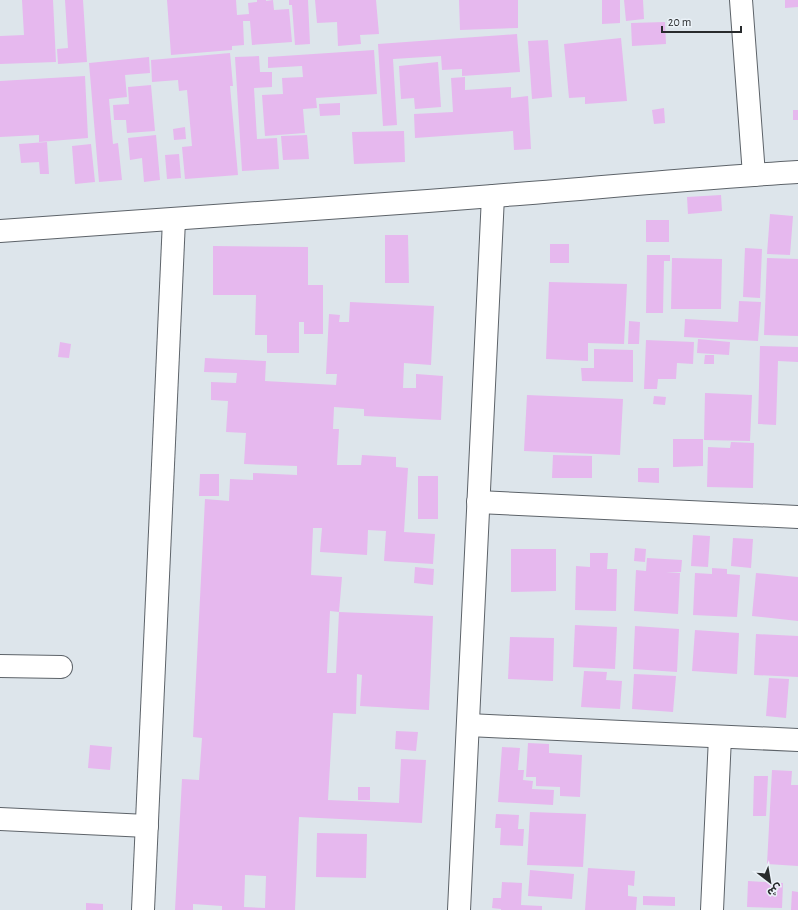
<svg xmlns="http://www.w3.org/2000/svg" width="798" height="910" viewBox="0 0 798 910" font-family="'Alegreya Sans','Noto Sans Arabic',sans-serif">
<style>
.building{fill:#e6b8ee;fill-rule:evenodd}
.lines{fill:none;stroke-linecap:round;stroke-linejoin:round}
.minor-casing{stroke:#5d6369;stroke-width:24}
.minor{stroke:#fff;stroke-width:22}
</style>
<rect width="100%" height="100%" fill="#dde5eb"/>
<g class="building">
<polygon points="22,0 53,0 56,62 0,64 0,36 24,35"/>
<polygon points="65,0 83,0 87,62 58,64 57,49 68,48"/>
<polygon points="167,0 236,0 237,15 249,14 248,3 257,2 257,0 266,0 266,1 273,0 274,10 289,9 292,42 252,45 250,21 243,21 244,45 232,46 232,50 171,55"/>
<polygon points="289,0 308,0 310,44 295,45 292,5 289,5"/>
<polygon points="315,0 376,0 379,34 360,35 361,44 338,46 337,22 317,23"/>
<polygon points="459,0 518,0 518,28 460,30"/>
<polygon points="602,0 620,0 620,23 602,24"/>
<polygon points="624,0 643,0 644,19 626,21"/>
<polygon points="785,0 798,0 798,7 785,8"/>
<polygon points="665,22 666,44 632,46 631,23"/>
<polygon points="517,34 520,72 462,76 462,69 442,70 441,56 393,59 397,125 383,126 378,44"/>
<polygon points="621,38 627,101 585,104 585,97 569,98 564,44"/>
<polygon points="548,40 552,97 532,99 528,41"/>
<polygon points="374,50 377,94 316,98 317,108 303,109 305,133 265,136 262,95 283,94 282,78 303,77 302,66 268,68 268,57"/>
<polygon points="230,53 233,86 230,86 238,175 185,179 182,147 192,146 187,90 179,91 178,80 152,82 151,60"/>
<polygon points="259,56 260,72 272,72 272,87 254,88 257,139 277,138 279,169 242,171 235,57"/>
<polygon points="149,57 150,73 125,75 127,97 109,99 113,144 118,143 122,180 99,182 89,63"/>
<polygon points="438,62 441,107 415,109 414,98 401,99 399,66"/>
<polygon points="85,76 88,138 39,142 39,135 0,137 0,81"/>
<polygon points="465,77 465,90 511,87 511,98 528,96 531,149 514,150 513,131 415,138 414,114 453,112 451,78"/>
<polygon points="151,85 155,131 127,133 126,120 114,120 113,105 129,104 128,87"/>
<polygon points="340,103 340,115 320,116 319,104"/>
<polygon points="664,108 665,123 654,124 652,110"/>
<rect x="793" y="110" width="5" height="10"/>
<polygon points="185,127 186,139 174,140 173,129"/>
<polygon points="404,131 405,162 354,164 352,132"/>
<polygon points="156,135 160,180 144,182 142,158 130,160 128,138"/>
<polygon points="307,135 309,159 283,160 281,136"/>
<polygon points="47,142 49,174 40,174 39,162 21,163 19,144"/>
<polygon points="91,144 95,182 75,184 72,146"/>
<polygon points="179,154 181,178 167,179 165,155"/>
<polygon points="721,195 722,211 688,214 687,197"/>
<polygon points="770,214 793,216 790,255 767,254"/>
<rect x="646" y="220" width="23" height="22"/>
<polygon points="385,235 408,235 409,283 385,283"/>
<rect x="550" y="244" width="19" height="19"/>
<polygon points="213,246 308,247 308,285 323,285 323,334 304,334 304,322 299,322 299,353 267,353 267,335 255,335 256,295 213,295"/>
<polygon points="745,248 762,249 760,298 743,297"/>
<polygon points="647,255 670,255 670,261 664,261 663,313 646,313"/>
<polygon points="672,258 722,259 721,309 671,309"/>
<polygon points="767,258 798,259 798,336 764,335"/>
<polygon points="549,282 627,284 624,344 588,343 588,361 546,359"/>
<polygon points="739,301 761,302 758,341 684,337 685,319 738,322"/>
<path d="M350 302 434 306 431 365 404 363 403 388H416V374L443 376 441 420 364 416V409L334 407 333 429H339L337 465H361L362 455 396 457V467L408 468 404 532 435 534 433 564 384 561 386 531 368 530 367 555 320 552 322 528H313L311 575 342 577 339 612 330 611 327 673H336L339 612 433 616 429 710 360 706 362 675 357 674 356 714 333 713 328 800 399 803 401 759 426 760 422 823 299 817 295 910H222V906L193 904V910H175L182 779 199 780 202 738 193 737 205 499 229 501 230 479 253 480V473L297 475V466L244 464 246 433 226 432 228 401 211 400V382L236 383 237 373 204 372 205 358 266 361 265 381 336 385 337 374H326L329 314 340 315 339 322H349ZM245 875 266 876 265 908 244 907Z"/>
<polygon points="629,321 640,322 639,344 628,344"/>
<polygon points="698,339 730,342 729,355 697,353"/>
<polygon points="646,340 694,342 693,364 677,363 676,379 658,379 657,389 644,389"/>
<polygon points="60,342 71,344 69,358 58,357"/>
<polygon points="760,346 798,347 798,362 778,361 776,425 758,424"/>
<polygon points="594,349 633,350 633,382 582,381 581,368 594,368"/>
<polygon points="705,355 714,355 714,364 704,364"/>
<polygon points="705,393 752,395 750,441 704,440"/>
<polygon points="527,395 623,399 620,455 524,451"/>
<polygon points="654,396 666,397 665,405 653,404"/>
<polygon points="673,439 703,439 703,466 673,467"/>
<polygon points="731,442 754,443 753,488 707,487 708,447 730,448"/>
<polygon points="553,455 592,456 592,478 552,478"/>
<polygon points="638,468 659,468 659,483 638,482"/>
<polygon points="200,474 219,474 219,496 199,496"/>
<rect x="418" y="476" width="20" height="43"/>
<polygon points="693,535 710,536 708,567 691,566"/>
<polygon points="733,538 753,539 751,568 731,566"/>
<polygon points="635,548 646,549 645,562 634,561"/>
<polygon points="511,549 556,549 556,591 511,592"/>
<polygon points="590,553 608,553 607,569 617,569 616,611 575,610 576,566 590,567"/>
<polygon points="647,558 682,560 681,572 666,572 680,573 678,614 634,611 636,570 646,571"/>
<polygon points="415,567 434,569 433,585 414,583"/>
<polygon points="712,568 727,569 727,574 740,575 737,617 693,615 695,573 712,574"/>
<polygon points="756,573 798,577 798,621 752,616"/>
<polygon points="575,625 617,627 615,669 573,667"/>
<polygon points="635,626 679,629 677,672 633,669"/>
<polygon points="695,630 739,633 737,674 692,671"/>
<polygon points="756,634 798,636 798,677 754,675"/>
<polygon points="510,637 554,638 553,681 508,679"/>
<polygon points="584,671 607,672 606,680 622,681 620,709 581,707"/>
<polygon points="634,674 676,676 673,712 632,709"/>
<polygon points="769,678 789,679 786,718 766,716"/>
<polygon points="396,731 418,732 416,751 395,749"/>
<polygon points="528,743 549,744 549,753 582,755 580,797 560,796 560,787 536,786 536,777 526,777"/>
<polygon points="90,745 112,747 110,770 88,768"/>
<polygon points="502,747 520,748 518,770 524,770 523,780 533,781 532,789 554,790 553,805 498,802"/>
<polygon points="772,770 792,771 791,785 798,785 798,866 767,864"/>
<polygon points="754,776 768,776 766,816 753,816"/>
<rect x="358" y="787" width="12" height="13"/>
<polygon points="530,812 586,814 583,867 527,865"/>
<polygon points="496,814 519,815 518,829 524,829 523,846 500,845 501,828 495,828"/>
<polygon points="317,833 367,834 366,878 316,877"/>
<polygon points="588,868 635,871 634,886 628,885 628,896 637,897 636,910 585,910"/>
<polygon points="530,870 574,874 572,899 528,896"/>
<polygon points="748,881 783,883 782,908 747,907"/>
<polygon points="502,882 522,883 521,905 542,906 542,910 501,910 501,909 492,908 493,898 501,898"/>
<polygon points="792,891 798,892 798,910 791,910"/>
<polygon points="643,896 675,897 675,906 643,905"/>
<polygon points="86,903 103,904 103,910 86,910"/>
</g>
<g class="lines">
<defs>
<g id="minor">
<polyline points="741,0 754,175"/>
<path d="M0 231C165 220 329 209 493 196 595 188 696 178 798 172"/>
<polyline points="478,502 798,517"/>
<polyline points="0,666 61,667"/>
<polyline points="468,725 798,740"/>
<polyline points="0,819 147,826"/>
<polyline points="143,910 174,220"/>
<polyline points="459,910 493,196"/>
<polyline points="712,910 720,737"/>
</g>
</defs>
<use href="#minor" class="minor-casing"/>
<use href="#minor" class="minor"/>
</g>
<g transform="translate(770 882) rotate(149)" stroke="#ebf2f8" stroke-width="3" paint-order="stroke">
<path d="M0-3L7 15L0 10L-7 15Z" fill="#282b2d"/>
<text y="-6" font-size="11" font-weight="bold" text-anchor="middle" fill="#282b2d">ش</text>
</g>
<path d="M662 26v6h79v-6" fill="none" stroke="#282b2d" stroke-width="2"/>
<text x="668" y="26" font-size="12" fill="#282b2d" stroke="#ebf2f8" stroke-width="3" paint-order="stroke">20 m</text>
</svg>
